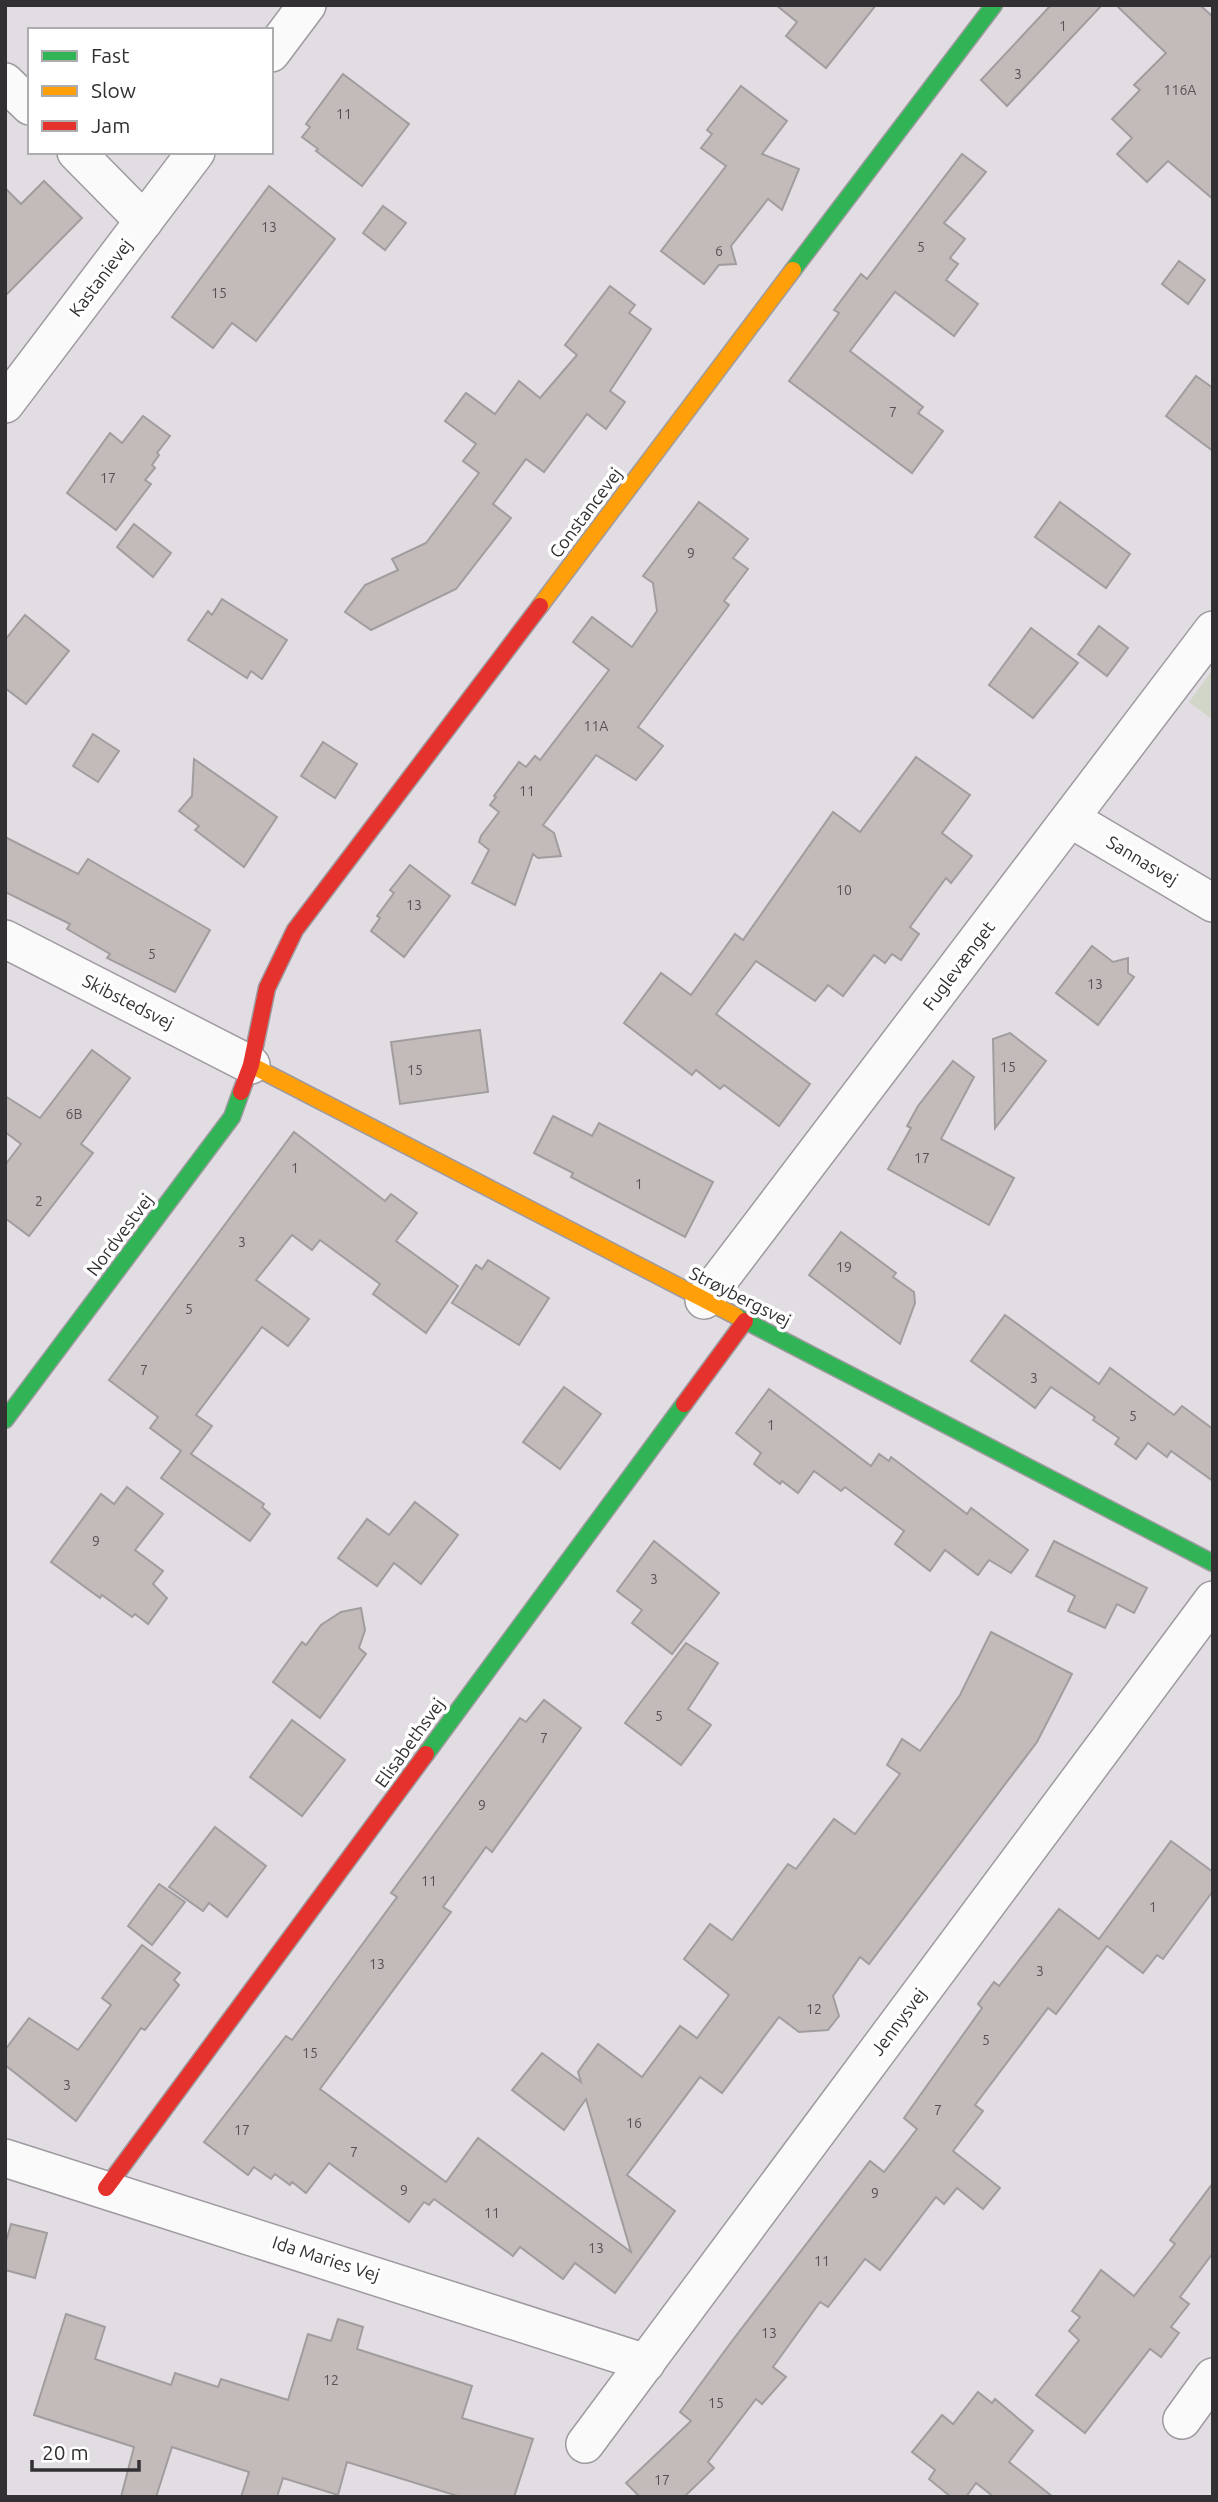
<svg xmlns="http://www.w3.org/2000/svg" width="1218" height="2502" viewBox="0 0 1218 2502" font-family="Ubuntu,sans-serif">
<style>
.green{fill:#d2d6c8}
.building{fill:#c2bbb9;stroke:#a19d9f;stroke-width:2}
.lines{fill:none;stroke-linecap:round;stroke-linejoin:round}
.street-casing{stroke:#9e9a9f;stroke-width:40}
.fast-casing{stroke:#9e9a9f;stroke-width:19}
.slow-casing{stroke:#9e9a9f;stroke-width:19}
.jam-casing{stroke:#9e9a9f;stroke-width:19}
.street{stroke:#fbfafb;stroke-width:37}
.fast{stroke:#30b455;stroke-width:16}
.slow{stroke:#ff9f0a;stroke-width:16}
.jam{stroke:#e5322d;stroke-width:16}
.labels{text-anchor:middle;stroke-width:7;stroke-linejoin:round;paint-order:stroke}
.number-label{font-size:14px;fill:#575355}
.street-label{font-size:18px;fill:#333034;stroke:#fff}
</style>
<rect width="100%" height="100%" fill="#e2dde3"/>
<polygon class="green" points="1213,669 1213,720 1189,702"/>
<g class="building">
<polygon points="776,5 876,5 826,68 786,36 797,22"/>
<polygon points="1051,5 1102,5 1007,106 981,80"/>
<polygon points="1116,5 1200,5 1213,17 1213,199 1168,161 1147,182 1117,154 1132,138 1112,119 1140,90 1134,85 1166,53"/>
<polygon points="343,74 409,124 362,186 316,151 318,149 302,137 310,127 306,124"/>
<polygon points="741,86 787,121 762,154 799,169 782,210 768,199 731,246 736,264 719,265 704,284 661,251 726,166 701,148 712,134 707,130"/>
<polygon points="962,154 986,172 944,223 965,239 950,258 958,264 946,280 978,304 954,336 895,292 850,351 923,407 918,413 943,431 912,473 789,381 839,313 834,310 861,274 867,279"/>
<polygon points="44,181 82,218 5,296 5,188 21,204"/>
<polygon points="269,186 335,239 256,341 232,323 213,348 172,317"/>
<polygon points="383,206 406,223 385,250 363,233"/>
<polygon points="1179,261 1205,280 1188,304 1162,284"/>
<polygon points="610,286 635,305 629,313 651,329 610,391 625,402 606,429 587,414 544,472 526,459 493,504 511,518 456,589 371,630 345,612 365,585 398,570 392,559 426,543 479,473 463,461 476,444 445,421 466,393 495,414 519,381 540,398 577,355 565,345"/>
<polygon points="1196,376 1213,388 1213,451 1166,416"/>
<polygon points="143,416 170,436 157,453 159,455 152,465 155,468 145,480 151,484 116,530 67,493 110,433 122,443"/>
<polygon points="699,502 748,539 733,558 748,569 724,601 729,605 638,727 663,746 636,780 596,755 543,825 554,833 561,856 538,858 533,854 515,905 472,883 489,850 479,842 481,836 499,812 490,805 496,797 494,796 519,762 526,767 535,756 540,760 609,670 573,642 592,617 632,647 657,611 653,583 643,576"/>
<polygon points="1060,502 1130,554 1106,588 1035,537"/>
<polygon points="134,524 171,553 153,577 117,547"/>
<polygon points="222,599 287,640 262,679 251,671 247,678 188,640 208,611 212,615"/>
<polygon points="25,615 69,651 26,704 5,688 5,640"/>
<polygon points="1099,626 1128,648 1107,676 1078,654"/>
<polygon points="1031,628 1078,663 1033,718 989,685"/>
<polygon points="93,734 119,751 98,782 73,766"/>
<polygon points="323,742 357,764 335,798 301,776"/>
<polygon points="916,757 970,795 942,833 972,856 951,883 946,878 910,927 919,934 901,960 892,954 885,963 874,955 843,996 828,985 815,1001 756,961 716,1014 810,1084 779,1126 724,1085 720,1089 696,1070 692,1075 624,1023 661,973 691,995 735,934 743,940 833,812 860,832"/>
<polygon points="194,759 277,817 244,867 195,830 199,826 179,811 192,796"/>
<polygon points="5,837 78,874 88,859 210,930 175,992 107,958 110,954 67,929 70,924 5,892"/>
<polygon points="410,865 450,896 404,957 371,931 380,918 377,916 394,893 390,890"/>
<polygon points="1092,946 1113,962 1128,958 1128,973 1134,977 1098,1025 1056,993"/>
<polygon points="480,1030 488,1092 400,1104 391,1042"/>
<polygon points="1010,1033 1046,1061 995,1128 993,1039"/>
<polygon points="92,1050 130,1078 81,1144 93,1153 29,1236 5,1218 5,1165 21,1144 5,1132 5,1096 40,1118"/>
<polygon points="953,1061 974,1077 941,1139 1014,1178 989,1225 888,1169 911,1128 907,1126 918,1106"/>
<polygon points="553,1116 592,1136 599,1123 713,1182 685,1237 571,1177 573,1173 534,1153"/>
<polygon points="294,1132 385,1201 391,1194 417,1213 396,1241 458,1286 426,1333 373,1294 380,1284 320,1240 312,1250 292,1235 256,1280 309,1319 288,1346 262,1327 196,1415 212,1426 191,1454 264,1504 262,1507 270,1514 250,1541 161,1478 181,1451 150,1428 158,1417 109,1380"/>
<polygon points="841,1232 896,1273 893,1277 914,1292 915,1303 900,1344 809,1275"/>
<polygon points="488,1260 549,1298 519,1345 452,1303 476,1265 482,1269"/>
<polygon points="1005,1315 1099,1384 1110,1368 1174,1415 1182,1406 1213,1429 1213,1481 1171,1451 1167,1457 1148,1443 1136,1459 1115,1444 1119,1438 1093,1420 1095,1417 1051,1387 1035,1408 971,1361"/>
<polygon points="564,1387 601,1414 560,1469 523,1442"/>
<polygon points="769,1389 871,1466 879,1454 889,1461 891,1457 967,1514 971,1508 1028,1550 1011,1573 989,1560 978,1575 945,1550 930,1571 895,1544 904,1531 845,1487 841,1491 814,1471 798,1493 782,1481 780,1484 754,1464 761,1453 736,1433"/>
<polygon points="127,1487 163,1514 135,1550 163,1571 153,1584 167,1598 148,1624 135,1614 132,1617 102,1595 100,1598 51,1562 101,1494 114,1504"/>
<polygon points="415,1502 458,1535 421,1584 394,1563 377,1586 338,1558 367,1519 389,1535"/>
<polygon points="654,1541 719,1593 672,1654 632,1623 642,1610 617,1591"/>
<polygon points="1054,1541 1147,1588 1134,1613 1117,1604 1105,1628 1068,1611 1075,1596 1036,1576"/>
<polygon points="361,1608 365,1630 359,1648 366,1654 320,1718 273,1682 302,1642 306,1645 321,1625 341,1612"/>
<polygon points="991,1632 1072,1674 1037,1742 869,1964 860,1957 833,1996 839,2016 828,2030 799,2032 779,2017 722,2093 700,2077 627,2175 675,2211 615,2293 575,2263 563,2279 520,2247 513,2256 434,2199 429,2205 424,2202 409,2222 329,2163 306,2193 292,2182 290,2185 275,2174 271,2179 254,2167 248,2175 204,2142 286,2036 292,2040 309,2017 397,1897 391,1893 520,1718 526,1722 544,1700 581,1728 492,1852 486,1847 443,1907 451,1912 320,2089 446,2182 478,2138 631,2252 586,2099 564,2130 512,2090 542,2053 581,2082 578,2072 598,2044 642,2077 680,2026 697,2038 729,1995 684,1959 710,1924 732,1940 788,1864 796,1869 834,1819 855,1834 900,1774 887,1765 902,1739 920,1751 960,1695"/>
<polygon points="686,1643 718,1663 688,1709 711,1725 681,1765 625,1723"/>
<polygon points="292,1720 345,1760 302,1816 250,1777"/>
<polygon points="215,1827 266,1866 227,1917 209,1903 203,1911 169,1887"/>
<polygon points="1171,1841 1213,1872 1213,1891 1163,1959 1157,1955 1143,1973 1107,1946 1056,2014 1048,2008 975,2105 983,2111 953,2151 1000,2188 983,2209 957,2188 944,2204 936,2197 880,2270 865,2259 828,2307 820,2302 773,2367 786,2377 762,2404 756,2399 708,2462 714,2468 684,2497 640,2497 626,2483 691,2421 680,2412 732,2341 870,2161 884,2172 917,2129 904,2118 982,2008 978,2004 994,1982 999,1986 1059,1909 1099,1939"/>
<polygon points="159,1884 185,1902 152,1945 128,1926"/>
<polygon points="142,1945 180,1973 174,1980 179,1985 145,2030 141,2028 76,2121 5,2065 5,2050 29,2018 78,2050 111,2005 102,1998"/>
<polygon points="1213,2183 1213,2253 1180,2297 1189,2304 1171,2327 1179,2333 1161,2357 1150,2349 1085,2433 1036,2395 1079,2340 1069,2331 1080,2317 1072,2311 1101,2270 1134,2296 1175,2244 1170,2240"/>
<polygon points="11,2224 47,2233 35,2278 5,2270 5,2245"/>
<polygon points="66,2314 105,2327 95,2359 171,2385 175,2373 218,2387 221,2379 288,2400 308,2334 331,2341 338,2319 363,2327 357,2349 472,2386 462,2418 533,2439 514,2497 461,2497 347,2462 338,2495 283,2478 277,2497 241,2497 249,2472 172,2447 156,2497 121,2497 134,2447 34,2415"/>
<polygon points="978,2392 992,2403 995,2399 1033,2431 1009,2462 1053,2497 994,2497 976,2483 966,2497 951,2497 929,2479 935,2470 912,2452 942,2415 953,2424"/>
</g>
<g class="lines">
<defs>
<g id="street">
<polyline points="271,53 307,5"/>
<polyline points="5,82 30,106"/>
<polyline points="76,152 144,221"/>
<polyline points="5,404 196,152"/>
<polyline points="1071,819 1213,903"/>
<polyline points="5,939 251,1065"/>
<polyline points="704,1300 1213,630"/>
<polyline points="5,2158 646,2363"/>
<polyline points="1182,2420 1213,2377"/>
<polyline points="585,2444 1213,1600"/>
</g>
<g id="fast">
<polyline points="793,270 994,5"/>
<polyline points="736,1316 1213,1563"/>
<polyline points="5,1420 232,1117 241,1092"/>
<polyline points="426,1754 684,1404"/>
</g>
<g id="slow">
<polyline points="540,606 793,270"/>
<polyline points="251,1065 736,1316"/>
</g>
<g id="jam">
<polyline points="241,1092 251,1065 267,988 295,930 540,606"/>
<polyline points="684,1404 745,1321"/>
<polyline points="106,2188 426,1754"/>
</g>
</defs>
<use href="#street" class="street-casing"/>
<use href="#fast" class="fast-casing"/>
<use href="#slow" class="slow-casing"/>
<use href="#jam" class="jam-casing"/>
<use href="#street" class="street"/>
<use href="#fast" class="fast"/>
<use href="#slow" class="slow"/>
<use href="#jam" class="jam"/>
</g>
<g class="labels">
<g class="number-label">
<text x="1063" y="31">1</text>
<text x="1018" y="79">3</text>
<text x="1180" y="95">116A</text>
<text x="344" y="119">11</text>
<text x="269" y="232">13</text>
<text x="921" y="252">5</text>
<text x="719" y="256">6</text>
<text x="219" y="298">15</text>
<text x="893" y="417">7</text>
<text x="108" y="483">17</text>
<text x="691" y="558">9</text>
<text x="596" y="731">11A</text>
<text x="527" y="796">11</text>
<text x="844" y="895">10</text>
<text x="414" y="910">13</text>
<text x="152" y="959">5</text>
<text x="1095" y="989">13</text>
<text x="1008" y="1072">15</text>
<text x="415" y="1075">15</text>
<text x="74" y="1119">6B</text>
<text x="922" y="1163">17</text>
<text x="295" y="1173">1</text>
<text x="639" y="1189">1</text>
<text x="39" y="1206">2</text>
<text x="242" y="1247">3</text>
<text x="844" y="1272">19</text>
<text x="189" y="1314">5</text>
<text x="144" y="1375">7</text>
<text x="1034" y="1383">3</text>
<text x="1133" y="1421">5</text>
<text x="771" y="1430">1</text>
<text x="96" y="1546">9</text>
<text x="654" y="1584">3</text>
<text x="659" y="1721">5</text>
<text x="544" y="1743">7</text>
<text x="482" y="1810">9</text>
<text x="429" y="1886">11</text>
<text x="1153" y="1912">1</text>
<text x="377" y="1969">13</text>
<text x="1040" y="1976">3</text>
<text x="814" y="2014">12</text>
<text x="986" y="2045">5</text>
<text x="310" y="2058">15</text>
<text x="67" y="2090">3</text>
<text x="938" y="2115">7</text>
<text x="634" y="2128">16</text>
<text x="242" y="2135">17</text>
<text x="354" y="2157">7</text>
<text x="404" y="2195">9</text>
<text x="875" y="2198">9</text>
<text x="492" y="2218">11</text>
<text x="596" y="2253">13</text>
<text x="822" y="2266">11</text>
<text x="769" y="2338">13</text>
<text x="331" y="2385">12</text>
<text x="716" y="2408">15</text>
<text x="662" y="2485">17</text>
</g>
<g class="street-label">
<text transform="translate(101 278) rotate(-53)" y="6">Kastanievej</text>
<text transform="translate(586 513) rotate(-53)" y="6">Constancevej</text>
<text transform="translate(1142 861) rotate(31)" y="6">Sannasvej</text>
<text transform="translate(959 966) rotate(-53)" y="6">Fuglevænget</text>
<text transform="translate(128 1002) rotate(27)" y="6">Skibstedsvej</text>
<text transform="translate(120 1235) rotate(-53)" y="6">Nordvestvej</text>
<text transform="translate(740 1297) rotate(27)" y="6">Strøybergsvej</text>
<text transform="translate(410 1743) rotate(-54)" y="6">Elisabethsvej</text>
<text transform="translate(899 2022) rotate(-53)" y="6">Jennysvej</text>
<text transform="translate(326 2259) rotate(18)" y="6">Ida Maries Vej</text>
</g>
</g>
<rect width="1218" height="2502" fill="none" stroke="#333034" stroke-width="14"/>
<rect x="28" y="28" width="245" height="126" fill="#ffffff" stroke="#adacae" stroke-width="2"/>
<rect x="42" y="51" width="35" height="10" fill="#30b455" stroke="#adacae" stroke-width="2"/>
<text x="91" y="63" font-size="21" fill="#333034">Fast</text>
<rect x="42" y="86" width="35" height="10" fill="#ff9f0a" stroke="#adacae" stroke-width="2"/>
<text x="91" y="98" font-size="21" fill="#333034">Slow</text>
<rect x="42" y="121" width="35" height="10" fill="#e5322d" stroke="#adacae" stroke-width="2"/>
<text x="91" y="133" font-size="21" fill="#333034">Jam</text>
<path d="M32 2460v10h107v-10" fill="none" stroke="#333034" stroke-width="3.5"/>
<text x="42" y="2460" font-size="21" fill="#333034" stroke="#ffffff" stroke-width="5" paint-order="stroke">20 m</text>
</svg>
